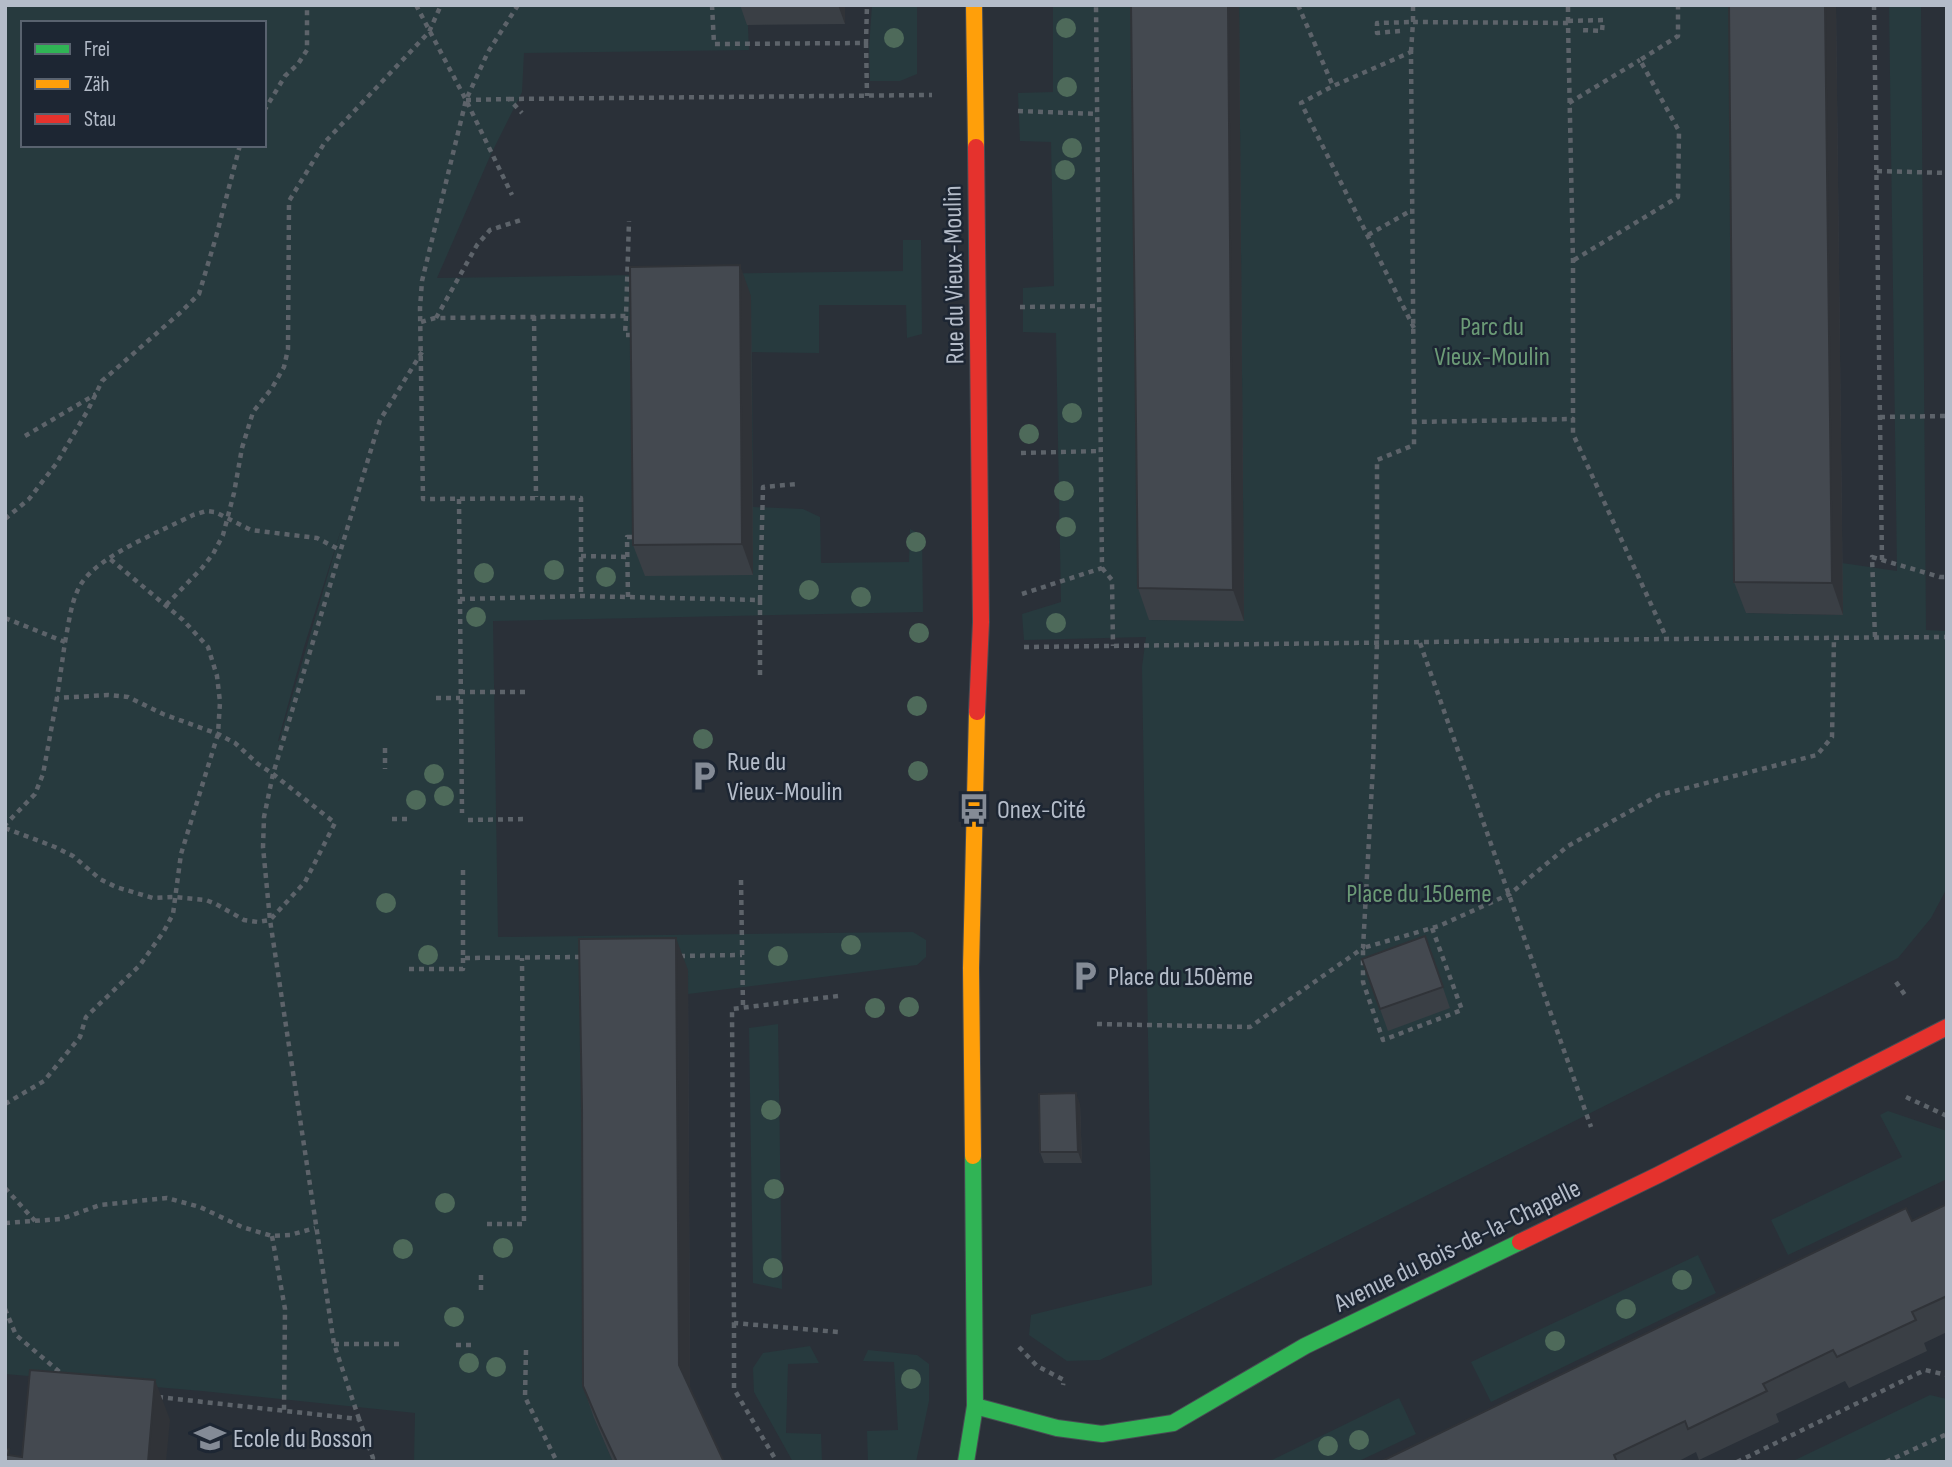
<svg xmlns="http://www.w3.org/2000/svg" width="1952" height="1467" viewBox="0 0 1952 1467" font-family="'Sofia Sans Condensed',sans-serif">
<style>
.green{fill:#273a3e;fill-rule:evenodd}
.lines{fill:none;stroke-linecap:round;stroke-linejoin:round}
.fast-casing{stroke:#484c53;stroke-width:18}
.slow-casing{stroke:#484c53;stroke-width:18}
.jam-casing{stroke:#484c53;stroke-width:18}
.path{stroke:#5d636a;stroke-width:4.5;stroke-dasharray:5 5;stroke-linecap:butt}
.fast{stroke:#30b455;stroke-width:16}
.slow{stroke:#ff9f0a;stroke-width:16}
.jam{stroke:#e5322d;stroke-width:16}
.tree{fill:#4e6a5a}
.wall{fill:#3a3f45}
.shaded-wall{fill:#303338}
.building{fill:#444950;stroke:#303338;stroke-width:2}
.labels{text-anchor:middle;stroke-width:5;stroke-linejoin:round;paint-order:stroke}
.street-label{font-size:26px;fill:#b4bcc9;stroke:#1d2633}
.park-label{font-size:26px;fill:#6b9a76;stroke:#1d2633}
.poi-label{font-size:26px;fill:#b4bcc9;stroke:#1d2633;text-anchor:start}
</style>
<rect width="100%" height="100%" fill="#2a3038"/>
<g class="green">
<path d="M5 5H747L749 50 524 53 522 92 491 154 437 278 903 271V240H921L922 334 907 338 906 305H819V353L752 352 753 507 803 509 820 517 821 563 909 562 910 529 922 535 923 612 493 621 498 937 913 932 926 940V957L917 965 688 994 687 970 594 1417 613 1462H414L415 1413 202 1391 5 1374ZM23 23H264V145H23ZM343 523 279 741H278L304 647Z"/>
<polygon points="872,5 917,5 917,74 900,81 870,81 869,48"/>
<polygon points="1053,5 1142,5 1149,620 1244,621 1239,5 1740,5 1746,613 1842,615 1842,563 1897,571 1889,5 1921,5 1926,630 1947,631 1947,888 1931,918 1898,958 1100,1360 1067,1361 1029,1335 1031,1315 1152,1285 1142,667 1146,637 1024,640 1022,614 1061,602 1056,333 1023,332 1023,288 1054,286 1051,142 1020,141 1018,93 1053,92"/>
<polygon points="778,1024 782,1289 753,1283 749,1028"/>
<polygon points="1888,1111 1947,1131 1947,1179 1788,1255 1771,1220 1902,1157 1880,1115"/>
<polygon points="1698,1255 1716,1293 1491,1402 1471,1362"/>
<polygon points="810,1346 819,1363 788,1364 786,1433 821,1434 822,1462 793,1462 754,1392 753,1368 763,1353"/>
<polygon points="868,1350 917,1355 929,1364 929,1401 916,1462 868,1462 867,1431 898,1430 894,1362 863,1361"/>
<polygon points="1930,1395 1947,1399 1947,1462 1791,1462"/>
<polygon points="1399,1398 1416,1434 1357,1462 1268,1462"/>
</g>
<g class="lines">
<defs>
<g id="fast">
<polyline points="975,1406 1057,1428 1102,1434 1173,1423 1305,1346 1520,1242"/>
<polyline points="966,1462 975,1406 973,1156"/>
</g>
<g id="slow">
<polyline points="974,5 976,147"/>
<polyline points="973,1156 971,968 977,712"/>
</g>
<g id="jam">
<polyline points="976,147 981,622 977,712"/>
<polyline points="1520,1242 1658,1175 1947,1027"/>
</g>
</defs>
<use href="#fast" class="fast-casing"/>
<use href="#slow" class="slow-casing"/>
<use href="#jam" class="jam-casing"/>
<g class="path">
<polyline points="416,5 466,100 512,195"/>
<polyline points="518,5 488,52 466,100 422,281 420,308 423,499 581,498 581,596"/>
<polyline points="712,5 714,44 866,43 867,5"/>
<polyline points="1298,5 1333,86"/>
<polyline points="1874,5 1882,560"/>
<polyline points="1568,21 1603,20 1602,31 1580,30"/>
<polyline points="1568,22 1568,5"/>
<polyline points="1400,31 1377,33 1377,23 1413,22 1413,5"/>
<polyline points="866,43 867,96"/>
<polyline points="1411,52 1413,22 1568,23 1573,261 1573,419"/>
<polyline points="509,99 932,95"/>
<polyline points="466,100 509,99 522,113"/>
<polyline points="1569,103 1640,60"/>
<polyline points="264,111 285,76 298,64 307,50 307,5"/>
<polyline points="1018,111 1098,114"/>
<polyline points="1877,171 1947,173"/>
<polyline points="1368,235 1412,210"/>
<polyline points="1574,260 1678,197 1679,131 1640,60 1678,36 1678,5"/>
<polyline points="1020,307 1100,306"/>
<polyline points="534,316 536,497"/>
<polyline points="626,316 625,335 637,335"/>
<polyline points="436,318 477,245 490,230 521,220"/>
<polyline points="421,322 435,318 626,316 629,221"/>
<polyline points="1414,328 1301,103 1333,86 1411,52 1414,422"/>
<polyline points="1880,417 1947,416"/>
<polyline points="25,436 96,394"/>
<polyline points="1021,453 1101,451"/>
<polyline points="459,499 462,813"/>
<polyline points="5,519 29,499 56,464 88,410 102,381 181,312 199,294 216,237 240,145"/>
<polyline points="581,556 628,557"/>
<polyline points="1102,568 1112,580 1113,646"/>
<polyline points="1022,594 1102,568 1096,5"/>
<polyline points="628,597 627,537 639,537"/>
<polyline points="460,599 581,596 760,600 760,676"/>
<polyline points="760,600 763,487 797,484"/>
<polyline points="166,605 202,568 213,554 223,535 234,493 242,448 253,412 272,388 284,367 288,349 289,201 325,142 429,32 441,5"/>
<polyline points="5,618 65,642 57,698 43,774 35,794 5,825"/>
<polyline points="1875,637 1872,557 1940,577 1947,577"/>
<path d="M65 642C69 623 71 600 81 584 99 555 162 531 193 515L206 511 215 512 251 530 317 538 340 550"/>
<polyline points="1420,643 1591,1127"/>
<polyline points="1024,647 1667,639 1947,637"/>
<polyline points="460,692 528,692"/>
<polyline points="436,698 460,698"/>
<polyline points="385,748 385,769"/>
<polyline points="392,819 411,819"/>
<polyline points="468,820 528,819"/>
<polyline points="5,828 55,847 73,856 100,879 116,887 153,898 175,897 206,900 216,904 244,920 258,922 270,920 305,882 335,823 273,774 258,764 235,743 218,734 163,714 128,697 108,695 57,698"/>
<polyline points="463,870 463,958 584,957"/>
<polyline points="741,880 743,1007"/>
<polyline points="1432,928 1462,1010 1383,1040 1363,982 1363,948 1432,928 1439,926 1510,894 1568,846 1659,795 1817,755 1832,737 1834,638"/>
<polyline points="680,956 742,955"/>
<polyline points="409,969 463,969 463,958"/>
<polyline points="1896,982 1907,998"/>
<polyline points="838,996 732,1009 734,1323 838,1332"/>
<polyline points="1097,1024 1250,1027 1363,948 1373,766 1377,642 1377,460 1414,445 1414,422 1573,419 1573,434 1667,639"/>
<polyline points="1906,1097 1947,1116"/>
<polyline points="5,1104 44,1081 80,1037 86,1017 140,965 164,931 173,914 181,854 218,734 220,702 217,676 208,647 183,620 109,558"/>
<polyline points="5,1188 35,1221"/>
<polyline points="5,1223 61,1219 100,1205 167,1198 200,1207 242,1227 272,1236 290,1235 315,1228"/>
<polyline points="487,1224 524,1224 522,958"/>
<polyline points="272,1236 285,1309 284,1410"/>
<polyline points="481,1275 481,1294"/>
<polyline points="5,1309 16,1335 63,1375"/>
<polyline points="734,1323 734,1389 777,1462"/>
<polyline points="334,1344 399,1344"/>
<polyline points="456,1345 474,1345"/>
<polyline points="1019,1347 1037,1366 1064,1380 1063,1385"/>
<polyline points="526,1350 525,1397 557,1462"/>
<polyline points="158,1397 359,1419 373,1458 372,1462"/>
<polyline points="359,1419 334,1344 270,920 263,847 264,817 273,774 380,420 422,352"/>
<polyline points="1737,1462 1925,1370 1947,1375"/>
<polyline points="1886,1462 1947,1434"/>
</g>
<use href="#fast" class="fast"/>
<use href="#slow" class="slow"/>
<use href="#jam" class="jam"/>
</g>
<g class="tree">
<circle cx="1066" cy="28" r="10"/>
<circle cx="894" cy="38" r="10"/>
<circle cx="1067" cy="87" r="10"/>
<circle cx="1072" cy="148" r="10"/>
<circle cx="1065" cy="170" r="10"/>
<circle cx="1072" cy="413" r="10"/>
<circle cx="1029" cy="434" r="10"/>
<circle cx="1064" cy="491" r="10"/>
<circle cx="1066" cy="527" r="10"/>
<circle cx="916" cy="542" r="10"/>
<circle cx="554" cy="570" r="10"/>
<circle cx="484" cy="573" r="10"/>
<circle cx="606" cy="577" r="10"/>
<circle cx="809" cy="590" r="10"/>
<circle cx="861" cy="597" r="10"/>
<circle cx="476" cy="617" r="10"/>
<circle cx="1056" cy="623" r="10"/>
<circle cx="919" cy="633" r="10"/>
<circle cx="917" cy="706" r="10"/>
<circle cx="703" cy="739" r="10"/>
<circle cx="918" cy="771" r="10"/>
<circle cx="434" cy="774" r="10"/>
<circle cx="444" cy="796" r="10"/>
<circle cx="416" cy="800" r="10"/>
<circle cx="386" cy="903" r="10"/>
<circle cx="851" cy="945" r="10"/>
<circle cx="428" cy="955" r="10"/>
<circle cx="778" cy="956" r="10"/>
<circle cx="909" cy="1007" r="10"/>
<circle cx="875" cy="1008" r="10"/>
<circle cx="771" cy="1110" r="10"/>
<circle cx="774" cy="1189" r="10"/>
<circle cx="445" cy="1203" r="10"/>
<circle cx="503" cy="1248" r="10"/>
<circle cx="403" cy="1249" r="10"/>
<circle cx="773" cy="1268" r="10"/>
<circle cx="1682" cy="1280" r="10"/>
<circle cx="1626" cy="1309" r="10"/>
<circle cx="454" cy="1317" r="10"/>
<circle cx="1555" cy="1341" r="10"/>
<circle cx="469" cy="1363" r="10"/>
<circle cx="496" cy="1367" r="10"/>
<circle cx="911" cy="1379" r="10"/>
<circle cx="1359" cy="1440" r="10"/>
<circle cx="1328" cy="1446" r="10"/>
</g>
<g class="wall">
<polygon points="740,5 845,5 845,24 747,25"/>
<polygon points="1131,5 1239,5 1244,621 1149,620 1138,588"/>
<polygon points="1729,5 1836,5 1843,615 1746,613 1734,582"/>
<polygon points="751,296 753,575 645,576 633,545"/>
<polygon points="1425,936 1450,1008 1388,1031 1362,959"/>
<polygon points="688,970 690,1389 724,1462 613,1462 594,1418 583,1386"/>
<polygon points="1080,1104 1082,1163 1044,1163 1040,1152"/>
<polygon points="1947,1204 1947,1332 1924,1343 1927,1351 1849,1388 1845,1381 1776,1414 1779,1422 1699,1460 1696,1452 1677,1462 1380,1462 1912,1221"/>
</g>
<g class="shaded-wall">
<polygon points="838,5 845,5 845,24"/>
<polygon points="1228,5 1239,5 1244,621 1233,590"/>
<polygon points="1825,5 1836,5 1843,615 1832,583"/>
<polygon points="740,265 751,296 753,575 742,544"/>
<polygon points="676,938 688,970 690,1396 679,1365"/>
<polygon points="1076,1093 1080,1104 1082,1163 1078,1152"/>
<polygon points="155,1380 170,1420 166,1462 148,1462"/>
</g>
<g class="building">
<polygon points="1131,5 1228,5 1233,590 1138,588"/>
<polygon points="1729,5 1825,5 1832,583 1734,582"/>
<polygon points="740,265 742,544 633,545 630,267"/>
<polygon points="1425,936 1443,987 1380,1009 1362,959"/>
<polygon points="676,938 679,1365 724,1462 617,1462 600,1426 583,1386 582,1108 579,939"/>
<polygon points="1076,1093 1078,1152 1040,1152 1039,1094"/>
<polygon points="1947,1204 1947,1296 1912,1312 1916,1320 1837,1357 1833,1350 1763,1384 1767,1391 1688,1429 1685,1421 1614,1455 1617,1462 1380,1462 1906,1208 1912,1221"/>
<polygon points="30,1370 155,1380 148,1462 5,1462 5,1448 9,1449 8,1455 22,1457"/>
</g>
<defs>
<symbol id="parking-bare" viewBox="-9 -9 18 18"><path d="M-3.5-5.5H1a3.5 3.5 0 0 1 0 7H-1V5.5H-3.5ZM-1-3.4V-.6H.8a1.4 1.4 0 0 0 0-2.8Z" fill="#848b96" stroke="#1d2633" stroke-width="2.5" paint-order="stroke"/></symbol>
<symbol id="bus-bare" viewBox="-9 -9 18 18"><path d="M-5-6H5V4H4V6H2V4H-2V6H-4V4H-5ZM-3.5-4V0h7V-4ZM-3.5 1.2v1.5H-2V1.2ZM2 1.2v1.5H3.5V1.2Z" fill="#848b96" stroke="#1d2633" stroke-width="2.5" paint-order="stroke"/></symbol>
<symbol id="school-bare" viewBox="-9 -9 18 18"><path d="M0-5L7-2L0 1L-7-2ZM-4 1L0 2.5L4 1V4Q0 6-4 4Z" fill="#848b96" stroke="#1d2633" stroke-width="2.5" paint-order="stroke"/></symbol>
</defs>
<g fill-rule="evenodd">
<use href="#parking-bare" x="682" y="754" width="44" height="44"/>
<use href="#bus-bare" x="952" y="787" width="44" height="44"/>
<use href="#parking-bare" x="1063" y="954" width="44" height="44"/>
<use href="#school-bare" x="188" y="1416" width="44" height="44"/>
</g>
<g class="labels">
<g class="street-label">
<text transform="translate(953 275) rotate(-91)" y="9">Rue du Vieux-Moulin</text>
<text transform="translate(1457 1245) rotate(-26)" y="9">Avenue du Bois-de-la-Chapelle</text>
</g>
<g class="park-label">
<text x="1492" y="335">Parc du<tspan x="1492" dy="30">Vieux-Moulin</tspan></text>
<text x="1419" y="902">Place du 150eme</text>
</g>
<g class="poi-label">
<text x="727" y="770">Rue du<tspan x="727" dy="30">Vieux-Moulin</tspan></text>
<text x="997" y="818">Onex-Cité</text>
<text x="1108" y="985">Place du 150ème</text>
<text x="233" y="1447">Ecole du Bosson</text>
</g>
</g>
<rect width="1952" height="1467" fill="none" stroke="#b4bcc9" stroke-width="14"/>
<rect x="21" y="21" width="245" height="126" fill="#1d2633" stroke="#59626f" stroke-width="2"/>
<rect x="35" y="44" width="35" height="10" fill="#30b455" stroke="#59626f" stroke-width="2"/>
<text x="84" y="56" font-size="21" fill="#b4bcc9">Frei</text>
<rect x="35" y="79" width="35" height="10" fill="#ff9f0a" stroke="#59626f" stroke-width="2"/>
<text x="84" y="91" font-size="21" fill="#b4bcc9">Zäh</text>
<rect x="35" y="114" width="35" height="10" fill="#e5322d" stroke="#59626f" stroke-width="2"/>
<text x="84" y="126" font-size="21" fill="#b4bcc9">Stau</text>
</svg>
